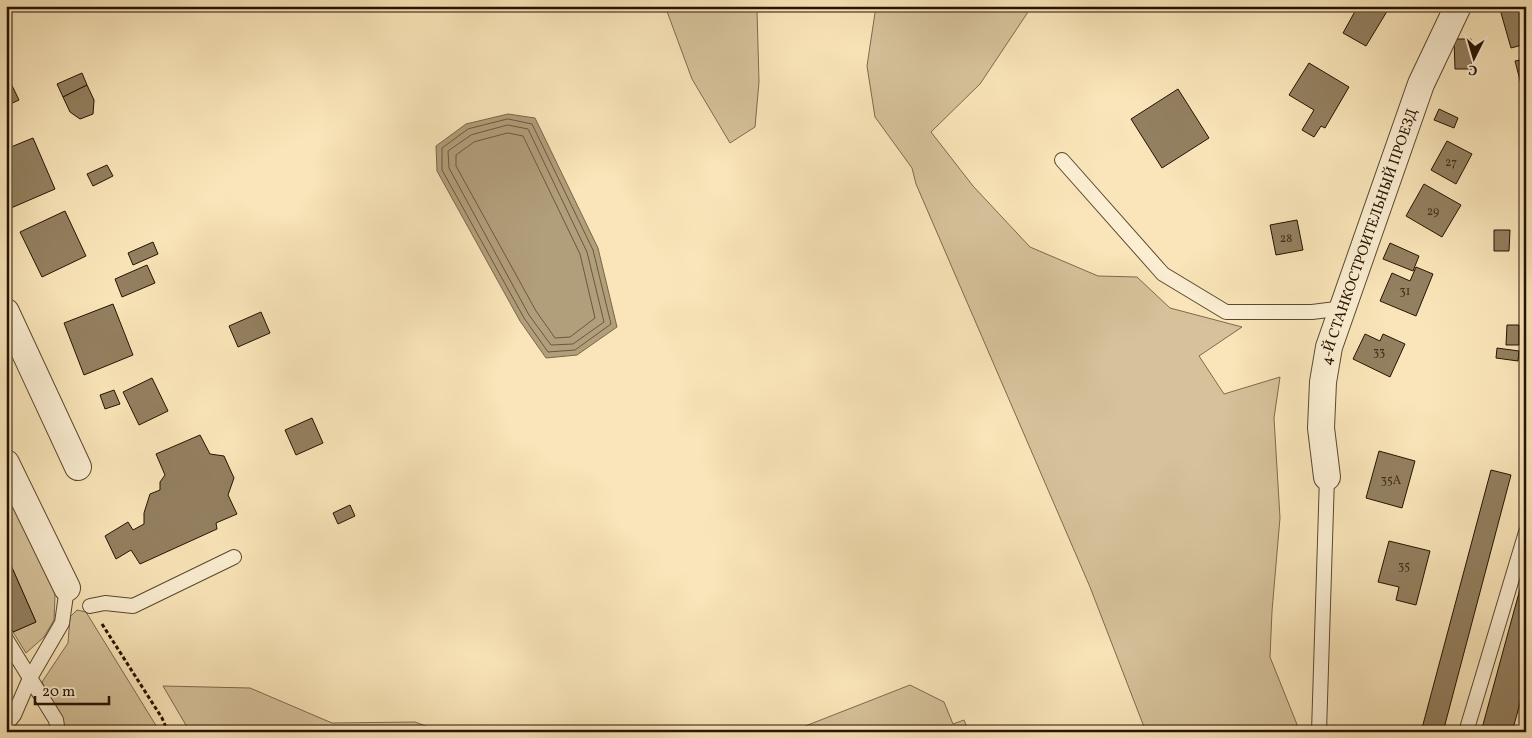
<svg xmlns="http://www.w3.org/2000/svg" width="1532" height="738" viewBox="0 0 1532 738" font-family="Vollkorn,serif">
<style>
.green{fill:#d5c19a;stroke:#7d6a4d}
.water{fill:#b19e7a;stroke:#796649}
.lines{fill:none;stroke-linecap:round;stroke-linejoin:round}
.shore{stroke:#6b583d;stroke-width:1}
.building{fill:#938060;stroke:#251300}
.service-casing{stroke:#5a482e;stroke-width:16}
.minor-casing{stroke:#5a482e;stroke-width:28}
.path{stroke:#251300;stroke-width:3;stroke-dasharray:4 2.5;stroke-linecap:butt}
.service{stroke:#fbeed2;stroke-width:14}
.minor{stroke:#fbeed2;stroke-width:26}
.labels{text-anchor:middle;stroke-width:4.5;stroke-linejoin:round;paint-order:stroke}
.number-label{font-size:12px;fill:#402e18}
.street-label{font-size:15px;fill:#251300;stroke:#fbeed2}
</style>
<rect width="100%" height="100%" fill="#f9e5b9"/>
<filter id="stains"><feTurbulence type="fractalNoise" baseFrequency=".004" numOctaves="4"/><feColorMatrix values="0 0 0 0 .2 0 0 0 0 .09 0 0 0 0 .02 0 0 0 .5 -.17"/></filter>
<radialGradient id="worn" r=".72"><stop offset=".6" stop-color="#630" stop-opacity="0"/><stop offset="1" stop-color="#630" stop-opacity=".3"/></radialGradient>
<g class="green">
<polygon points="665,6 755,6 757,10 759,82 755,127 730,143 692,79"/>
<polygon points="876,6 1032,6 980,84 931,132 973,186 1030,247 1098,276 1137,277 1170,308 1242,327 1199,356 1224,394 1280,377 1274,418 1280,518 1272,611 1270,657 1300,732 1146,732 1090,587 916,184 912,168 875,117 867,66"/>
<polygon points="6,482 46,569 55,595 54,620 44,637 26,653 13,632 36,622 6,554"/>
<polygon points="77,610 86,612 160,732 64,732 62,721 42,682 68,643 70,617"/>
<polygon points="910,685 944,702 953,724 964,720 969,732 790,732"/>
<polygon points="163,686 250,688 332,723 415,722 442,732 190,732"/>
</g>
<polygon class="water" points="508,114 535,118 598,248 617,327 577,355 546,358 520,321 437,171 436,146 466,124"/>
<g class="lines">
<g class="shore">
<polygon points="508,119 532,124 593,250 611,324 575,350 548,352 524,318 442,170 442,148 468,129"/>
<polygon points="508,125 528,129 587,252 604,322 573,344 551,345 529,315 449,168 448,151 471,135"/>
<polygon points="508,133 523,136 580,254 595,318 570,337 555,338 536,311 456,166 456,155 474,142"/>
</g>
</g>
<g class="building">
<polygon points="1358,6 1386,6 1389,8 1366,46 1343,33"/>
<polygon points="1499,6 1526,6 1526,44 1511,48"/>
<polygon points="1454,39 1471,39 1472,69 1455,69"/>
<polygon points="1526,59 1526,103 1515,61"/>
<polygon points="1309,63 1349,87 1325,128 1321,126 1314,137 1302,130 1314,110 1289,95"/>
<polygon points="6,73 19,100 6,106"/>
<polygon points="82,73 87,85 63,97 57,84"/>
<polygon points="87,85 94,100 93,114 80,119 70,112 63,97"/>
<polygon points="1178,89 1209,138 1162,168 1131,119"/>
<polygon points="1439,109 1458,118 1454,128 1434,120"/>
<polygon points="33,138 55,189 11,208 6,196 6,149"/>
<polygon points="1447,141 1472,154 1456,184 1431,170"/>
<polygon points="107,165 113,176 93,186 87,174"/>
<polygon points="1424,184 1461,205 1442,237 1406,216"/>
<polygon points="65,211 86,256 42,277 20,232"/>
<polygon points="1297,220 1303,250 1276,255 1270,225"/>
<polygon points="1494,230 1510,230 1509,251 1494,251"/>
<polygon points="153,242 158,254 133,265 128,253"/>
<polygon points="1390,243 1419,256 1413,271 1383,259"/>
<polygon points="147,265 155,283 122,297 115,279"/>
<polygon points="1416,267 1433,274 1416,316 1380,301 1392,273 1410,281"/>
<polygon points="113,304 133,355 84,375 64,323"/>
<polygon points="261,312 270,333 238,347 229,326"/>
<polygon points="1507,325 1519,325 1519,345 1506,345"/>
<polygon points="1365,334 1380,341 1383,334 1405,344 1390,377 1353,359"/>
<polygon points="1497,348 1519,351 1518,361 1496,358"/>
<polygon points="152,378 168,411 139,425 123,392"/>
<polygon points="114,390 120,404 105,409 100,395"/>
<polygon points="312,418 323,443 296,455 285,430"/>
<polygon points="200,435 210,454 224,456 234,478 228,495 237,514 216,523 217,529 140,564 131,550 116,559 105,536 128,522 133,530 144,524 144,513 150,494 160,490 160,482 165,475 156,454"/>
<polygon points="1379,451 1415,461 1402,508 1366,498"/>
<polygon points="1491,470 1511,475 1443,732 1421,732"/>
<polygon points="350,505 355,516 338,524 333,513"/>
<polygon points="1389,541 1430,551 1416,605 1396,600 1399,587 1378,582"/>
<polygon points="6,554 36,622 13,632 6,616"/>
<polygon points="1526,567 1526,682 1512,732 1481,732"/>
</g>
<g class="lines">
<defs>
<g id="service">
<polyline points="1062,160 1163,274 1226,312 1312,312 1344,308"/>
<polyline points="90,606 105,603 133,606 234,557"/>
<polyline points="6,639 30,678 62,623 67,588"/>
<polyline points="30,678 56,720 58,732"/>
<polyline points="6,725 14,715 30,678"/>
<polyline points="1319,732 1327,477"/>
<polyline points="1466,732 1526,532"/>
</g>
<g id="minor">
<polyline points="6,312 78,467"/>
<polyline points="6,463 67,588"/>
<path id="s1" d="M1327 477 1321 428 1323 382 1329 347 1421 84 1458 6"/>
</g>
</defs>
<use href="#service" class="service-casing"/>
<use href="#minor" class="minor-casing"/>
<polyline class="path" points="102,624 162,718 168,732"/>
<use href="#service" class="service"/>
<use href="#minor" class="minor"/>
</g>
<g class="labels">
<g class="number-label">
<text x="1451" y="166">27</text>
<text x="1433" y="215">29</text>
<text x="1286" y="242">28</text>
<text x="1405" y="295">31</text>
<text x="1379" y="356">33</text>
<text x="1391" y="484">35А</text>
<text x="1404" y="570">35</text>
</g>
<g class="street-label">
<text dy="5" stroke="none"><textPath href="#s1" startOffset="248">4-Й СТАНКОСТРОИТЕЛЬНЫЙ ПРОЕЗД</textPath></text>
</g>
</g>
<rect width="1532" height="738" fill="none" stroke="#f9e5b9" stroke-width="25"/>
<rect x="8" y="8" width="1517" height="723" fill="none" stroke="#251300" stroke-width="2.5"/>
<rect x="12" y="12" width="1507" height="713" fill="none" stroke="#251300"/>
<g transform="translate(1474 58) rotate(185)" stroke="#fbeed2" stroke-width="4" paint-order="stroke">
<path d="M0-4L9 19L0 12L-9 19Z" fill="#251300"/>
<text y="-8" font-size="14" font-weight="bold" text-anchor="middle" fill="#251300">С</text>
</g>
<path d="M35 696v8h74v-8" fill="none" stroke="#251300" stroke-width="2.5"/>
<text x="42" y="696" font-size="15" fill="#251300" stroke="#fbeed2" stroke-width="4" paint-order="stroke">20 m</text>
<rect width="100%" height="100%" filter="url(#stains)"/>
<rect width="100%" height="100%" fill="url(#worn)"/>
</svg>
